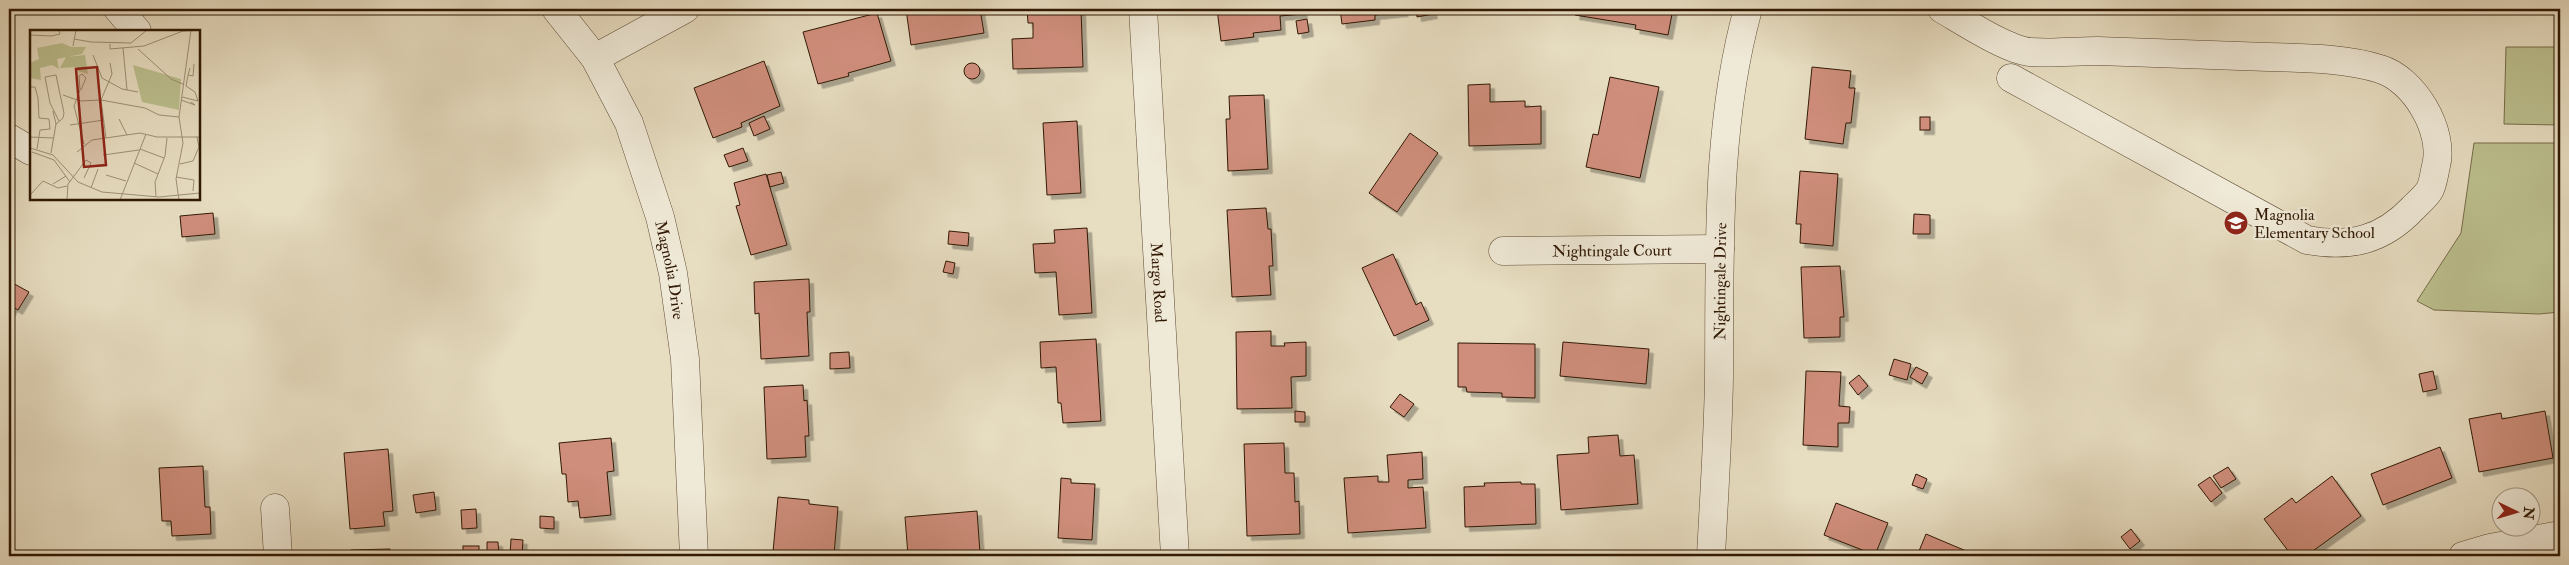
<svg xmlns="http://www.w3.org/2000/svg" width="2569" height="565" viewBox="0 0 2569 565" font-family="'IM FELL Double Pica',serif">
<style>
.green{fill:#bcbf8e;stroke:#766c49}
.building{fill:#cf8e7c;stroke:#311904;filter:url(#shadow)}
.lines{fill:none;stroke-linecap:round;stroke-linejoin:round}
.minor-casing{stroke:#5e4a33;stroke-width:29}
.minor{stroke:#efe9d7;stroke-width:28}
.labels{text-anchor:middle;stroke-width:4.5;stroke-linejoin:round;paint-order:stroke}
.poi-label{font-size:16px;fill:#311904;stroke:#efe9d7;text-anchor:start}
.street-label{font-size:16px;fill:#311904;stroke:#efe9d7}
.inset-road{fill:none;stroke:#9e8f75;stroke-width:1}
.view{fill:#8f2418;fill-opacity:0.15;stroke:#8f2418;stroke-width:2.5}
.inset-edge{fill:none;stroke:#311904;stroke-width:2.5}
</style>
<defs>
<filter id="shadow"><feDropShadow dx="4.5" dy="4.5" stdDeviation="0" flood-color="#0004"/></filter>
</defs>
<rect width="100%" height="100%" fill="#e7ddc1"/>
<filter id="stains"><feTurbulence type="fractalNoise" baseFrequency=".004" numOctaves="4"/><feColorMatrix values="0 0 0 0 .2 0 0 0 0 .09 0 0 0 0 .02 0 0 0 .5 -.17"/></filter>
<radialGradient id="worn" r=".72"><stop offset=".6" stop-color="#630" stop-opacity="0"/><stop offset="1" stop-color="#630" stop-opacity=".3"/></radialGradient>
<g class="green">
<polygon points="2506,47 2560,47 2560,125 2504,124"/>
<polygon points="2474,143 2560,143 2560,312 2539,314 2434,310 2417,301 2461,233"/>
</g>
<g class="building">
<polygon points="906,9 980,9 984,33 911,45"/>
<polygon points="1027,9 1081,9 1083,67 1013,69 1012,39 1033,38 1033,23 1028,23"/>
<polygon points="1217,9 1302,9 1303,14 1280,16 1281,30 1253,33 1254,37 1221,41"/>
<polygon points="1340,9 1403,9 1404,12 1375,15 1375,20 1342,24"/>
<polygon points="1416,9 1432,9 1433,14 1417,17"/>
<polygon points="1576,9 1673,9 1668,35 1635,29 1636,25 1575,15"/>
<polygon points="877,13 891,61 848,73 849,76 818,84 803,32"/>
<polygon points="1307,19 1309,32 1298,34 1296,21"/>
<polygon points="764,61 780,106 741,123 742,127 713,138 694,88"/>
<circle cx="972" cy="71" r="8"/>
<polygon points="1812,67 1851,71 1849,88 1855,88 1851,123 1846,123 1843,144 1805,139"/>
<polygon points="1610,77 1659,87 1640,178 1586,167 1593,134 1598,135"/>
<polygon points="1490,84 1490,102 1525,101 1525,107 1541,106 1541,144 1469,146 1468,85"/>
<polygon points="1264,95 1268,169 1228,171 1226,119 1230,119 1229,96"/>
<polygon points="764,116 770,129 754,136 749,123"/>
<rect x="1920" y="117" width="10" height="13"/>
<polygon points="1077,121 1081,193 1047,195 1043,123"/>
<polygon points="1410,133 1438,153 1397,212 1369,193"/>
<polygon points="743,148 748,161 729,167 724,155"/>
<polygon points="1800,171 1838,174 1833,246 1800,243 1801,224 1796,224"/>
<polygon points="781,172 784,183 770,187 767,175"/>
<polygon points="766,174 787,245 751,255 736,206 740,205 734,183"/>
<polygon points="1266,208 1268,229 1271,229 1273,266 1269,266 1271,295 1232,297 1227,210"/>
<polygon points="213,213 215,234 182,237 180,216"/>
<polygon points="1914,214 1930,215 1930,234 1913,234"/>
<polygon points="1087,228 1092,313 1059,315 1056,272 1035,273 1033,244 1055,243 1054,230"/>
<polygon points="949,231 969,233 968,246 948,244"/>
<polygon points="1393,254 1416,305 1421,302 1429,320 1394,336 1362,268"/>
<polygon points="946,261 955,263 953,274 943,272"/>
<polygon points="1840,266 1844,317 1840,317 1840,337 1804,338 1801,267"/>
<polygon points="809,279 810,312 807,312 809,356 761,359 759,313 755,314 754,282"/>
<polygon points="9,281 29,292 18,310 13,307 9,314"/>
<polygon points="1271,331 1271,346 1285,346 1284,343 1306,342 1306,376 1291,377 1292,408 1237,409 1236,332"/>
<polygon points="1096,339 1101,421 1063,423 1061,403 1058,403 1056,367 1041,368 1040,342"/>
<polygon points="1563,342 1649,349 1646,384 1560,376"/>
<polygon points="1458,343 1535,344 1535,398 1502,397 1502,393 1467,392 1466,387 1458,387"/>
<polygon points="849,352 850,368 830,369 830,353"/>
<polygon points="1894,359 1911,364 1907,380 1889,375"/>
<polygon points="1916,367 1928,373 1922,384 1910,377"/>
<polygon points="1806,371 1841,372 1839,406 1850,407 1849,423 1838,423 1838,447 1803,445"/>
<polygon points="2433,371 2437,389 2423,392 2419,374"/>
<polygon points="1859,375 1868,386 1858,395 1849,383"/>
<polygon points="803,385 804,401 807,400 809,436 805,436 806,457 767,459 764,387"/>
<polygon points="1400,394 1414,404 1404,417 1390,407"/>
<polygon points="1295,411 1305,412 1305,422 1295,422"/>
<polygon points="2545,411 2553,458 2479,472 2469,419 2501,413 2502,419"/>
<polygon points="1618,435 1620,456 1634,455 1638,504 1561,510 1557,455 1589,453 1588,437"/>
<polygon points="611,438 614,471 607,472 611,515 580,518 578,501 568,502 566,474 562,474 559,443"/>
<polygon points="1284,443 1285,473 1294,473 1295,502 1299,501 1300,534 1247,536 1244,444"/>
<polygon points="2440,447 2452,478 2383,505 2371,474"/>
<polygon points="388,449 393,511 383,512 385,526 350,529 344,453"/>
<polygon points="1422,452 1423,479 1408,480 1408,488 1423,487 1426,528 1348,533 1344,478 1378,476 1378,482 1389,482 1387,455"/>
<polygon points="203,466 205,507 210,507 211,534 172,536 171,521 162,521 159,468"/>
<polygon points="2228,467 2236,479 2221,488 2213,476"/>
<polygon points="1916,474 1927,479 1923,489 1912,485"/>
<polygon points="2332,476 2361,516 2306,556 2292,556 2264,519 2292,498 2296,503"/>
<polygon points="2210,477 2222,493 2211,502 2198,485"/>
<polygon points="1061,478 1071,479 1071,483 1095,484 1092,540 1058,538"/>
<polygon points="1521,482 1521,484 1535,484 1536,524 1465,527 1464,487 1485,486 1484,483"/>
<polygon points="434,492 436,510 416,513 413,495"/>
<polygon points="778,497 809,500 809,504 838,507 834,555 773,552"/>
<polygon points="1836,503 1888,523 1875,555 1824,535"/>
<polygon points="476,509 477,528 462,529 461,510"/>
<polygon points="977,511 980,553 908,556 905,517"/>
<polygon points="540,516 554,517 554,529 540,528"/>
<polygon points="2131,529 2140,541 2130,549 2121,537"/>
<polygon points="1926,534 1978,556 1917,556"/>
<polygon points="511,539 523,540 522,555 510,555"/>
<polygon points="487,542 498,542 499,556 487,556"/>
<rect x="463" y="546" width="16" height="10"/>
<polygon points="390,549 390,556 351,556 351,550"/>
<polygon points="2245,550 2251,556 2238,556"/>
<polygon points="618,551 618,556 573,556 573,553"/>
</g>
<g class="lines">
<defs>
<g id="minor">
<polyline points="118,9 137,31"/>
<path id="s1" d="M556 9 595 58 629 123 660 217 673 273 685 359 694 556"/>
<path id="s2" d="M1143 9 1175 556"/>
<path d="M1942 9C1963 21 2007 50 2030 52 2052 54 2075 51 2098 51 2154 53 2211 55 2268 57 2303 58 2346 58 2380 69 2414 79 2445 131 2436 166 2434 174 2433 185 2429 191 2425 197 2418 203 2413 208 2383 240 2350 248 2307 240L2011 78"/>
<polyline points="595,58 685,9"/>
<polyline points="9,138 31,151"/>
<path id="s3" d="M1503 251 1720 249"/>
<polyline points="275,508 278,556"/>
<path id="s4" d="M1711 556C1714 497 1718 438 1719 378 1720 256 1715 128 1748 9"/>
<polyline points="2463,556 2490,548 2560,535"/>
</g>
</defs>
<use href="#minor" class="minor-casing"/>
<use href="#minor" class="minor"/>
</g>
<defs>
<symbol id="school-disc" viewBox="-11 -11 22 22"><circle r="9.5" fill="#8f2418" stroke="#efe9d7"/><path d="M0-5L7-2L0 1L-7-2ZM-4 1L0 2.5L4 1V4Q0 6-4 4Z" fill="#fff"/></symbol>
</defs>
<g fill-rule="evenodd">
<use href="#school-disc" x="2222" y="209" width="28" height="28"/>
</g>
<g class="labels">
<g class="poi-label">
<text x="2254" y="220">Magnolia<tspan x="2254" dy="18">Elementary School</tspan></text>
</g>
<g class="street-label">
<text dy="6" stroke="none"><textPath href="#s3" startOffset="109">Nightingale Court</textPath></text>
<text dy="6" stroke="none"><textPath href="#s1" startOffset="289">Magnolia Drive</textPath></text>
<text dy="6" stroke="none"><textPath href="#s4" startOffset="275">Nightingale Drive</textPath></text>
<text dy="6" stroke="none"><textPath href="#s2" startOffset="274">Margo Road</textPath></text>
</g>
</g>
<g transform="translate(30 30)">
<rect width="170" height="170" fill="#e7ddc1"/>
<path d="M32 13 41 17H56L52 24 27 29 29 39 22 35 10 38 11 50 0 48V33L9 29 7 18ZM55 25 58 44 48 41 47 37 30 38 36 27ZM103 35 151 49 149 80 112 72Z" fill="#bcbf8e"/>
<path class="inset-road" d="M0 5 21 6 30 4 29 0M44 9 61 12M61 12 101 13 117 0M80 14V19L114 16 153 1 168 0M43 16 46 0M93 18 97 60M108 19 141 49 153 54M63 25 72 48 92 59 108 62M160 38 158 45 163 46 164 34M0 57H5L8 68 9 88 19 89 20 99 10 100 7 119M51 60 56 48 52 44 49 46 50 60 44 76 54 114M33 65 50 71 71 70 115 78 129 85 149 87M152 67 168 71 165 62 156 56 158 45M151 70 165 75 161 72M89 89 97 105M26 94 31 90 33 88 34 83 26 45 15 47 20 73 29 91M40 95 74 90M0 107 23 108M76 108 71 70 82 44 80 33M0 118 23 125 48 152 72 162 129 167 170 163M110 119 134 128M2 122 24 130 40 152M47 122 62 110 110 103 127 107H170M21 123 26 94 23 81M73 125 109 120M104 133 128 144M150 134 163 131 169 117 167 107M76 145 96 151M146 147 164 150 163 161M23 154 36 146M61 158 68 139M0 165 13 151 28 158 37 156M126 166 125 152 135 126 137 108M37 170 38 154 56 130 61 133 54 148M90 170 116 104M149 170 146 149 153 113 149 87 161 0"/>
<path class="view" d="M67 37 76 135 54 137 46 39Z"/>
<rect width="170" height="170" class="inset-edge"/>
</g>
<rect width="2569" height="565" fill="none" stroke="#e7ddc1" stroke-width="30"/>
<rect x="10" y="10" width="2549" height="545" fill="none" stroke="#311904" stroke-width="2.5"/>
<rect x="15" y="15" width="2539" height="535" fill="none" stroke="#311904"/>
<g transform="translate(2516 512) rotate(95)"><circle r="24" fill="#efe9d7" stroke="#a39683"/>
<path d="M0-4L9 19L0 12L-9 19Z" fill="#8f2418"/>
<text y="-8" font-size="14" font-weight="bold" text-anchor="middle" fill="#311904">N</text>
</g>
<rect width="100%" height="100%" filter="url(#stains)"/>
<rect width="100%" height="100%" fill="url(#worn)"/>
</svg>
